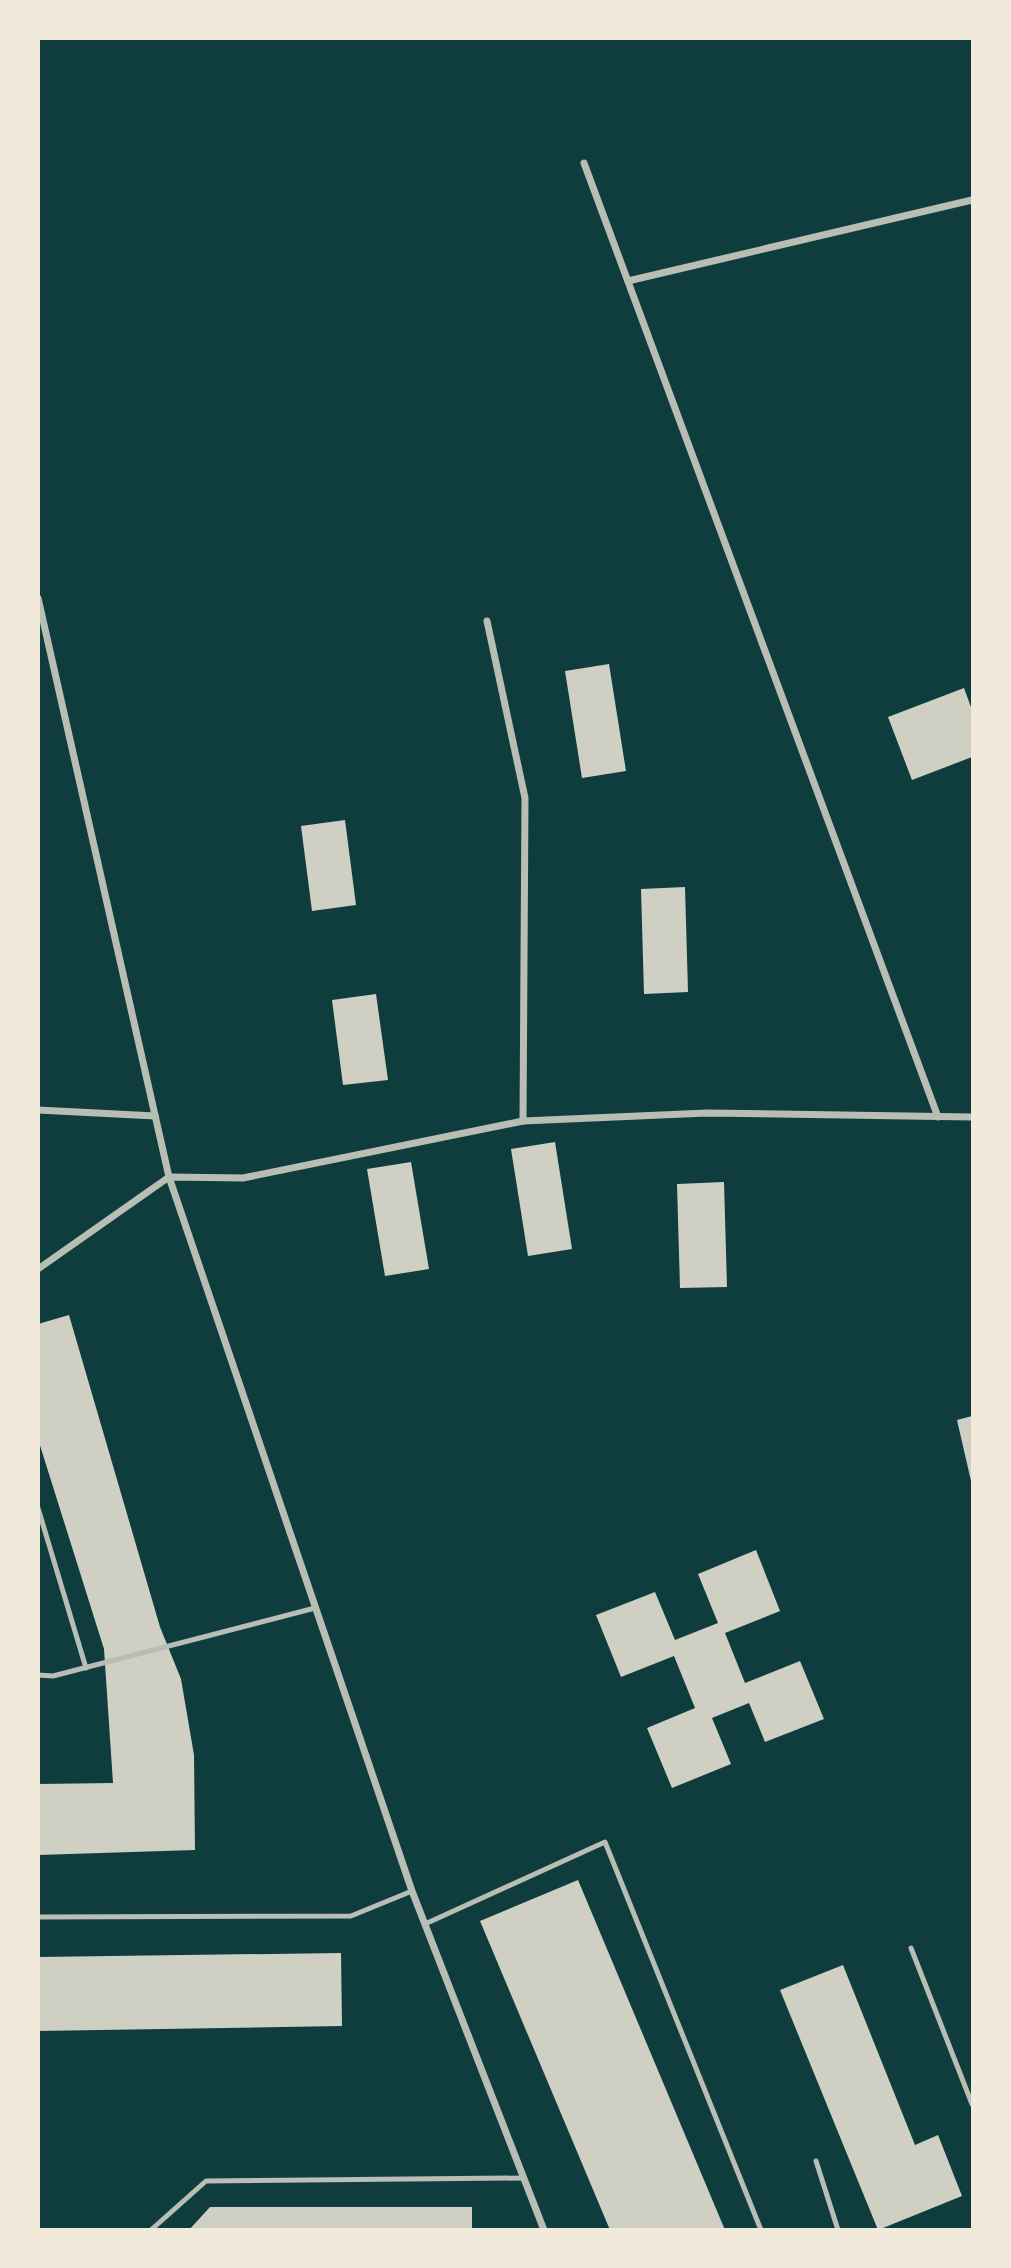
<svg xmlns="http://www.w3.org/2000/svg" width="1011" height="2268" viewBox="0 0 1011 2268" font-family="'Work Sans',sans-serif">
<style>
.building{fill:#cfcfc3}
.lines{fill:none;stroke-linecap:round;stroke-linejoin:round}
.service{stroke:#b8beb3;stroke-width:5}
.minor{stroke:#b8beb3;stroke-width:7}
</style>
<rect width="100%" height="100%" fill="#0f3d3e"/>
<g class="building">
<polygon points="609,664 626,771 582,778 565,671"/>
<polygon points="964,688 972,710 972,757 912,780 888,717"/>
<polygon points="345,820 356,905 312,911 301,826"/>
<polygon points="685,887 688,992 644,994 641,889"/>
<polygon points="376,994 388,1080 343,1085 332,1000"/>
<polygon points="555,1142 572,1249 528,1256 511,1149"/>
<polygon points="411,1162 429,1269 385,1276 367,1169"/>
<polygon points="724,1182 727,1287 680,1288 677,1184"/>
<polygon points="69,1315 160,1627 181,1679 194,1755 195,1850 38,1855 38,1784 113,1783 104,1649 38,1439 38,1324"/>
<polygon points="972,1416 972,1481 971,1481 957,1420"/>
<polygon points="756,1550 780,1611 725,1633 745,1683 800,1661 824,1719 765,1742 749,1703 712,1718 731,1764 672,1788 647,1728 695,1708 674,1656 621,1677 596,1615 655,1592 675,1640 718,1623 698,1574"/>
<polygon points="578,1880 725,2230 610,2230 480,1921"/>
<polygon points="341,1953 342,2026 38,2031 38,1957"/>
<polygon points="843,1965 915,2145 938,2135 962,2196 878,2230 780,1990"/>
<polygon points="210,2207 472,2207 472,2230 189,2230"/>
</g>
<g class="lines">
<g class="service">
<polyline points="38,1508 86,1668"/>
<polyline points="38,1675 53,1676 315,1608"/>
<polyline points="38,1917 351,1916 412,1891"/>
<polyline points="425,1924 605,1842 761,2230"/>
<polyline points="911,1948 972,2104"/>
<polyline points="816,2161 838,2230"/>
<polyline points="151,2230 206,2181 523,2178"/>
</g>
<g class="minor">
<polyline points="584,163 938,1117"/>
<polyline points="628,281 972,200"/>
<polyline points="38,598 169,1177 412,1891 544,2230"/>
<polyline points="487,621 525,798 523,1121"/>
<polyline points="38,1110 155,1116"/>
<polyline points="38,1269 169,1177 243,1178 523,1121 707,1113 972,1117"/>
</g>
</g>
<rect width="1011" height="2268" fill="none" stroke="#f1e9da" stroke-width="80"/>
</svg>
